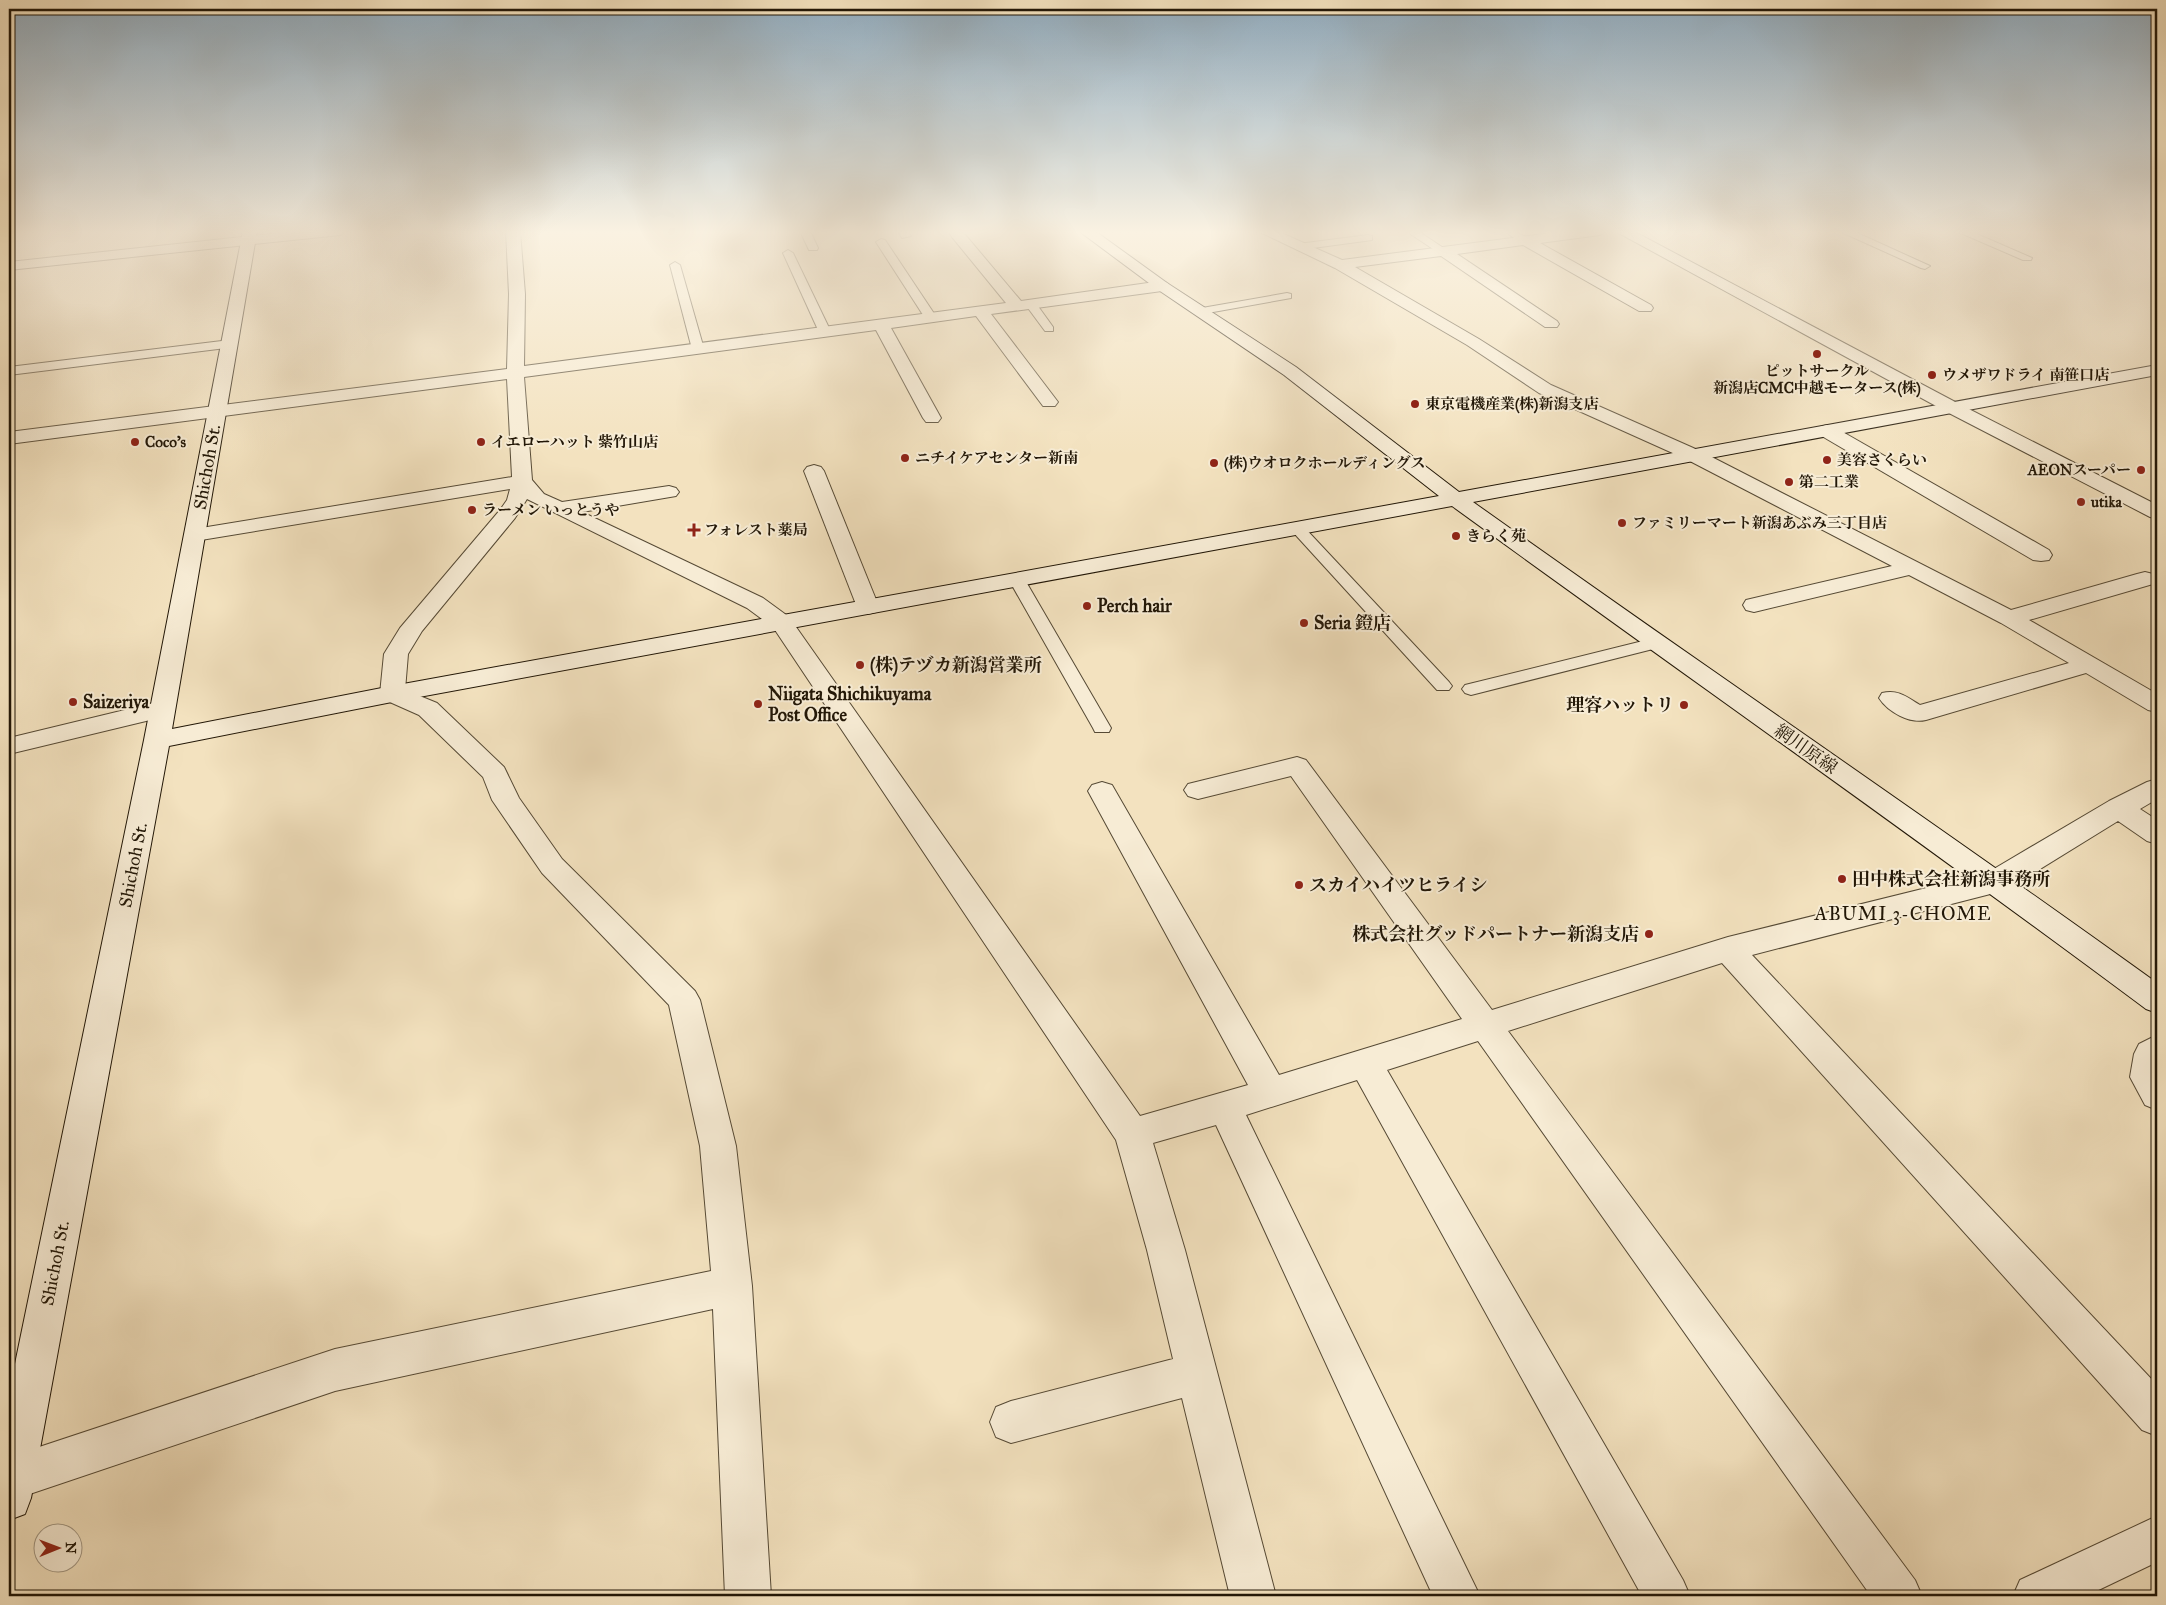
<svg xmlns="http://www.w3.org/2000/svg" width="2166" height="1605" viewBox="0 0 2166 1605" font-family="'IM FELL Great Primer','Noto Serif JP',serif">
<style>
.lines{fill:none;stroke-linecap:round;stroke-linejoin:round}
.lane-casing{stroke:#564a35;stroke-width:2}
.street-casing{stroke:#564a35;stroke-width:2}
.secondary-casing{stroke:#221707;stroke-width:2}
.lane{fill:#f7ecd5;fill-rule:evenodd}
.street{fill:#f7ecd5;fill-rule:evenodd}
.secondary{fill:#f7ecd5;fill-rule:evenodd}
.poi-dot{fill:#8f2418;stroke:#f7ecd5;stroke-width:2}
.labels{text-anchor:middle;stroke-width:4;stroke-linejoin:round;paint-order:stroke}
.far-poi-label{font-size:15px;font-weight:bold;fill:#221707;stroke:#f7ecd5;text-anchor:start}
.street-label{font-size:18px;fill:#221707;stroke:#f7ecd5}
.poi-label{font-size:18px;font-weight:bold;fill:#221707;stroke:#f7ecd5;text-anchor:start}
.neighbourhood-label{font-size:19px;letter-spacing:1px;fill:#221707;stroke:#f7ecd5}
</style>
<rect width="100%" height="100%" fill="#f3e2bf"/>
<filter id="stains"><feTurbulence type="fractalNoise" baseFrequency=".004" numOctaves="4"/><feColorMatrix values="0 0 0 0 .2 0 0 0 0 .09 0 0 0 0 .02 0 0 0 .5 -.17"/></filter>
<radialGradient id="worn" r=".72"><stop offset=".6" stop-color="#630" stop-opacity="0"/><stop offset="1" stop-color="#630" stop-opacity=".3"/></radialGradient>
<g class="lines">
<defs>
<g id="lane">
<polygon points="800,231 810,231 818,248 817,250 809,250"/>
<polygon points="898,231 908,231 911,236 902,238"/>
<polygon points="1406,231 1418,231 1448,251 1447,253 1439,253"/>
<polygon points="1504,231 1516,231 1531,241 1522,243"/>
<polygon points="1839,231 1853,231 1930,266 1925,269 1921,268"/>
<polygon points="1956,231 1970,231 2032,258 2031,260 2023,260"/>
<polygon points="1368,235 1372,236 1372,240 1298,250 1293,247 1298,244"/>
<polygon points="881,239 885,240 937,318 935,320 927,320 925,318 876,242"/>
<polygon points="788,250 793,253 831,332 829,335 825,336 819,332 783,253"/>
<polygon points="675,262 680,265 704,349 702,352 694,352 692,349 670,265"/>
<polygon points="1287,293 1291,294 1291,298 1202,314 1196,311 1202,308"/>
<polygon points="1031,301 1035,302 1053,327 1053,331 1045,331 1025,304"/>
<polygon points="230,340 236,344 234,347 9,375 9,367"/>
<polygon points="1297,523 1302,525 1449,682 1452,686 1449,690 1437,690 1292,531 1289,528"/>
<polygon points="1017,575 1025,580 1111,728 1109,732 1095,732 1093,728 1009,580"/>
<polygon points="1655,638 1661,639 1664,643 1661,647 1471,695 1465,693 1462,689 1465,685"/>
</g>
<g id="street">
<polygon points="299,231 347,231 340,235 9,270 9,262"/>
<polygon points="506,231 520,231 525,294 524,366 1006,303 952,237 950,234 952,231 962,231 1021,301 1162,281 1167,283 1170,286 1167,289 1162,291 991,314 1058,402 1055,406 1043,406 976,316 891,328 941,418 938,422 926,422 923,418 876,330 524,377 532,480 544,494 562,502 669,486 676,488 679,492 676,496 582,512 763,598 789,617 1140,1116 1248,1085 1088,791 1092,785 1102,782 1112,785 1279,1075 1462,1019 1291,776 1198,799 1188,796 1184,790 1188,784 1297,757 1306,760 1492,1010 1728,937 1987,873 2109,801 2147,782 2157,779 2157,799 2140,809 2157,820 2157,844 2147,841 2118,821 2006,890 1752,955 2157,1385 2157,1436 2142,1430 1722,963 1508,1031 1915,1580 1922,1596 1871,1596 1478,1041 1387,1070 1683,1580 1690,1596 1642,1596 1357,1080 1246,1115 1480,1596 1433,1596 1216,1125 1153,1143 1185,1250 1276,1596 1230,1596 1182,1398 1011,1443 996,1437 990,1422 996,1407 1011,1401 1173,1359 1147,1250 1116,1140 773,627 747,608 527,499 515,518 422,631 408,654 405,690 437,703 504,767 519,798 562,859 695,991 700,1000 736,1146 752,1286 771,1596 725,1596 713,1309 335,1391 9,1501 9,1457 335,1349 711,1271 700,1146 669,1005 542,873 492,800 483,777 419,715 383,699 380,694 384,654 400,628 500,510 507,500 510,489 195,541 188,539 184,535 188,531 195,529 512,477 507,379 9,444 9,432 507,369 509,294"/>
<path d="M1258 231H1277L1342 260 1567 231H1607L1600 235 1540 243 1651 305 1653 308 1651 311H1639L1523 245 1457 254 1557 321 1559 324 1557 327H1545L1441 256 1355 267 1479 339 1551 385 1700 451 2011 610 2137 574 2145 572 2153 574 2156 579 2153 584 2029 620 2157 694V712L2148 710 2086 673 1926 720C1910 724 1888 712 1879 698L1882 693C1898 689 1907 697 1920 705L2069 663 2001 623 1909 575 1754 612 1746 610 1743 605 1746 600 1892 566 1686 459 1539 393 1467 345 1335 268Z"/>
<polygon points="1615,231 1633,231 1959,404 2157,505 2157,519 2150,517 1947,412"/>
<polygon points="2145,231 2157,231 2157,237"/>
<polygon points="1827,425 1834,427 2049,550 2052,555 2049,560 2041,561 2033,560 1820,435 1818,431 1820,427"/>
<polygon points="814,465 821,467 824,471 879,607 876,612 868,614 860,612 857,607 804,471 807,467"/>
<polygon points="162,701 171,703 175,709 171,715 9,754 9,738"/>
<polygon points="2157,1035 2157,1110 2145,1105 2130,1077 2134,1054 2139,1044"/>
<polygon points="2157,1516 2157,1562 2086,1596 2013,1596 2020,1580"/>
</g>
<path id="secondary" d="M243 231H257L172 729 392 686 1439 496 1284 375 1157 289 1079 231H1095L1167 283 1296 367 1459 492 2157 365V375L1473 502C1700 664 1931 820 2157 983V1013L2146 1009C1917 838 1683 674 1452 506L392 702 169 746 31 1498 25 1514 9 1520V1393L144 740Z"/>
</defs>
<use href="#lane" class="lane-casing"/>
<use href="#street" class="street-casing"/>
<use href="#secondary" class="secondary-casing"/>
<use href="#lane" class="lane"/>
<use href="#street" class="street"/>
<use href="#secondary" class="secondary"/>
</g>
<linearGradient id="sky" x2="0" y2="1"><stop stop-color="#90abbe"/><stop offset="0.51" stop-color="#faf2e2"/><stop offset="1" stop-color="#faf2e2" stop-opacity="0"/></linearGradient>
<rect width="2166" height="456" fill="url(#sky)"/>
<g class="poi-dot">
<circle cx="1817" cy="354" r="5"/>
<circle cx="1932" cy="375" r="5"/>
<circle cx="1415" cy="404" r="5"/>
<circle cx="135" cy="442" r="5"/>
<circle cx="481" cy="442" r="5"/>
<circle cx="905" cy="458" r="5"/>
<circle cx="1827" cy="460" r="5"/>
<circle cx="1214" cy="463" r="5"/>
<circle cx="2141" cy="470" r="5"/>
<circle cx="1789" cy="482" r="5"/>
<circle cx="2081" cy="502" r="5"/>
<circle cx="472" cy="510" r="5"/>
<circle cx="1622" cy="523" r="5"/>
<path d="M691.5 522.5h5v5h5v5h-5v5h-5v-5h-5v-5h5z"/>
<circle cx="1456" cy="536" r="5"/>
<circle cx="1087" cy="606" r="5"/>
<circle cx="1304" cy="623" r="5"/>
<circle cx="860" cy="665" r="5"/>
<circle cx="73" cy="702" r="5"/>
<circle cx="758" cy="704" r="5"/>
<circle cx="1684" cy="705" r="5"/>
<circle cx="1842" cy="879" r="5"/>
<circle cx="1299" cy="885" r="5"/>
<circle cx="1649" cy="934" r="5"/>
</g>
<g class="labels">
<g class="far-poi-label">
<text x="1817" y="376" text-anchor="middle">ピットサークル<tspan x="1817" dy="17">新潟店CMC中越モータース(株)</tspan></text>
<text x="1942" y="380">ウメザワドライ 南笹口店</text>
<text x="1425" y="409">東京電機産業(株)新潟支店</text>
<text x="145" y="447">Coco's</text>
<text x="491" y="447">イエローハット 紫竹山店</text>
<text x="915" y="463">ニチイケアセンター新南</text>
<text x="1837" y="465">美容さくらい</text>
<text x="1224" y="468">(株)ウオロクホールディングス</text>
<text x="2131" y="475" text-anchor="end">AEONスーパー</text>
<text x="1799" y="487">第二工業</text>
<text x="2091" y="507">utika</text>
<text x="482" y="515">ラーメン いっとうや</text>
<text x="1632" y="528">ファミリーマート新潟あぶみ三丁目店</text>
<text x="704" y="535">フォレスト薬局</text>
<text x="1466" y="541">きらく苑</text>
</g>
<g class="street-label">
<text transform="translate(207 467) rotate(-80)" y="6">Shichoh St.</text>
<text transform="translate(1806 749) rotate(35)" y="6">網川原線</text>
<text transform="translate(133 865) rotate(-79)" y="6">Shichoh St.</text>
<text transform="translate(55 1263) rotate(-79)" y="6">Shichoh St.</text>
</g>
<g class="poi-label">
<text x="1097" y="612">Perch hair</text>
<text x="1314" y="629">Seria 鐙店</text>
<text x="870" y="671">(株)テヅカ新潟営業所</text>
<text x="768" y="700">Niigata Shichikuyama<tspan x="768" dy="21">Post Office</tspan></text>
<text x="83" y="708">Saizeriya</text>
<text x="1674" y="711" text-anchor="end">理容ハットリ</text>
<text x="1852" y="885">田中株式会社新潟事務所</text>
<text x="1309" y="891">スカイハイツヒライシ</text>
<text x="1639" y="940" text-anchor="end">株式会社グッドパートナー新潟支店</text>
</g>
<g class="neighbourhood-label">
<text x="1903" y="920">ABUMI 3-CHOME</text>
</g>
</g>
<rect width="2166" height="1605" fill="none" stroke="#f3e2bf" stroke-width="30"/>
<rect x="10" y="10" width="2146" height="1585" fill="none" stroke="#221707" stroke-width="2.5"/>
<rect x="15" y="15" width="2136" height="1575" fill="none" stroke="#221707"/>
<g transform="translate(58 1548) rotate(89)"><circle r="24" fill="#f7ecd5" stroke="#a29783"/>
<path d="M0-4L9 19L0 12L-9 19Z" fill="#8f2418"/>
<text y="-8" font-size="14" font-weight="bold" text-anchor="middle" fill="#221707">N</text>
</g>
<rect width="100%" height="100%" filter="url(#stains)"/>
<rect width="100%" height="100%" fill="url(#worn)"/>
</svg>
